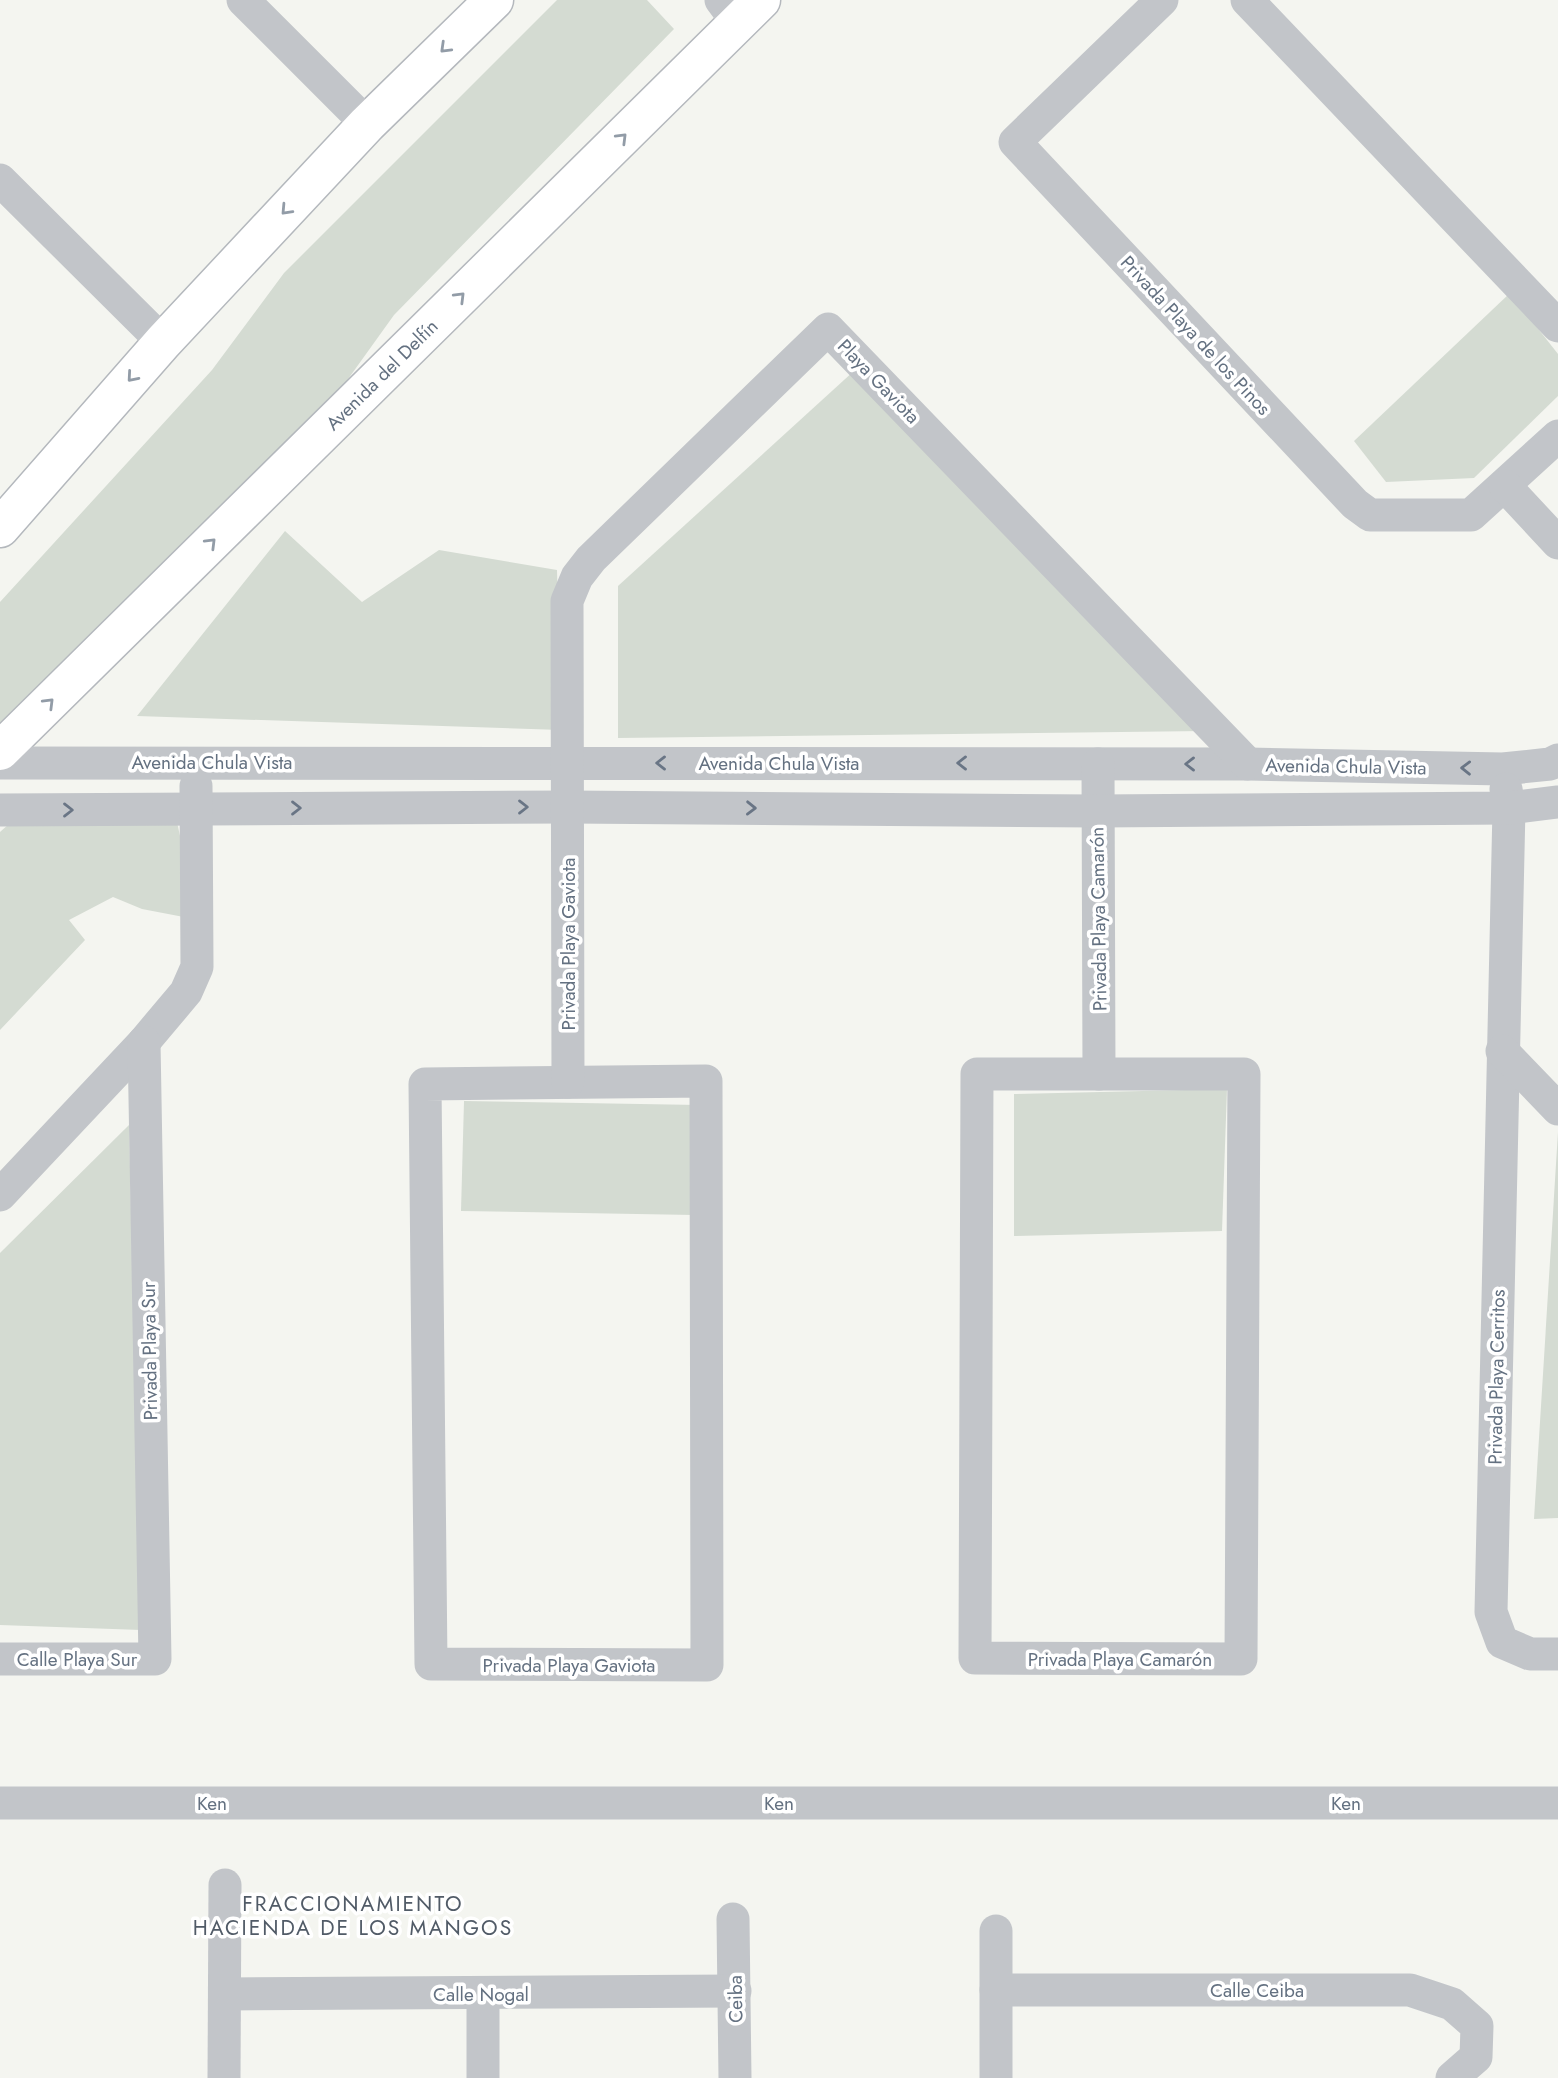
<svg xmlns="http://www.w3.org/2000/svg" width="1558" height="2078" viewBox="0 0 1558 2078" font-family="Jost,sans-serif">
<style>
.green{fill:#d4dbd2}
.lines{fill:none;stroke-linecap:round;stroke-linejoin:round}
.secondary-casing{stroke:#b4b8bd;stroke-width:41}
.street{stroke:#c2c5c9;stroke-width:33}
.secondary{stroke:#fff;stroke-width:38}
.oneway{stroke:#929ca7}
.oneway2{stroke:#697585}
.labels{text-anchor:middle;stroke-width:7;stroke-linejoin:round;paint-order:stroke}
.street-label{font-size:19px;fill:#647181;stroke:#fff}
.neighbourhood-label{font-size:21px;letter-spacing:2px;fill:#515b67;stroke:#fff}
</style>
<rect width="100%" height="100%" fill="#f4f5f0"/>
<g class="green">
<polygon points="557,0 647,0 674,29 394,315 305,439 4,726 0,723 0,602 212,370 284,273"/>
<polygon points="1510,293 1558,354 1558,396 1474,478 1386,482 1354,441"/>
<polygon points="855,370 1205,731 618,738 618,586"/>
<polygon points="285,531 362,602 439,550 557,570 561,730 137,716"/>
<polygon points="177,822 186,864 189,918 142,909 113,897 69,920 85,940 0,1030 0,832 9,824"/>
<polygon points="1227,1089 1222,1231 1014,1236 1014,1094"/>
<polygon points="464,1101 699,1105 694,1215 461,1211"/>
<polygon points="129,1125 141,1630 0,1625 0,1253"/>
<polygon points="1558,1132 1558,1518 1534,1519"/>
</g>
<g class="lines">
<defs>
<g id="secondary">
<polyline points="0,528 163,342 367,124 494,0"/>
<path id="s1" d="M0 751 761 0"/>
</g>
</defs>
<use href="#secondary" class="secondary-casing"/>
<g class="street">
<polyline points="243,0 367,124"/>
<polyline points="721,0 738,23"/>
<polyline points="1162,0 1015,142 1355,504 1370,515 1471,515 1558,436"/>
<polyline points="1247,0 1558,326"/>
<polyline points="0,180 163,342"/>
<polyline points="1505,486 1558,543"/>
<polyline points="0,763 1248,764 1503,769 1550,764 1558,760"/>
<polyline points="1098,764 1099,1074"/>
<polyline points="1506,789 1509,808 1491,1612 1502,1642 1530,1654 1558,1654"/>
<polyline points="0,810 568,807 1097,811 1509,808 1558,802"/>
<polyline points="1502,1051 1558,1109"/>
<polygon points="977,1074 1244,1074 1241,1659 975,1658"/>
<polygon points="706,1081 707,1665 431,1664 425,1084"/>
<polyline points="568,1082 567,601 577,577 591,559 828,329 1248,764"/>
<polyline points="0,1195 144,1042 186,992 197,967 196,786"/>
<polyline points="0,1659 155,1659 144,1042"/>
<polyline points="0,1803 1558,1803"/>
<polyline points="733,1919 735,2078"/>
<polyline points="996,1990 1410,1990 1452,2004 1477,2026 1476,2057 1452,2078"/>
<polyline points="226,1994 735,1991"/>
<polyline points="224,2078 225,1885"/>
<polyline points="483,2078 483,1994"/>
<polyline points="996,2078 996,1931"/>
</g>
<use href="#secondary" class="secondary"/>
</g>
<defs><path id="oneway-chevron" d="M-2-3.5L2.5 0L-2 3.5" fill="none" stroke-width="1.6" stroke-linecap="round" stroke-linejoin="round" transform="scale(1.75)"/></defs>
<g class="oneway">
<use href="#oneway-chevron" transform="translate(445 48) rotate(136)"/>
<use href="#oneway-chevron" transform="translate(622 138) rotate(-45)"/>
<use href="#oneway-chevron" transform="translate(286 210) rotate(133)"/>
<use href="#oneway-chevron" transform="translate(460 297) rotate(-45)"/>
<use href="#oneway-chevron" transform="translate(132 377) rotate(131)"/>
<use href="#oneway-chevron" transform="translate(211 543) rotate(-45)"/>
<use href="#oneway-chevron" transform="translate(49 703) rotate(-45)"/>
</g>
<g class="oneway2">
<use href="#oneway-chevron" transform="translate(661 763) rotate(-180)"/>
<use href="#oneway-chevron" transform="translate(962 763) rotate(-180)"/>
<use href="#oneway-chevron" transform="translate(1190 764) rotate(-180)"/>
<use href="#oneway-chevron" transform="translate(1466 768) rotate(-179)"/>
<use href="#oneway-chevron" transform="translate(523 807)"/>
<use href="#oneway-chevron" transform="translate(296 808)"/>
<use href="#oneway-chevron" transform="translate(751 808) rotate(1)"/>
<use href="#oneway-chevron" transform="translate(68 810)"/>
</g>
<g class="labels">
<g class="street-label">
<text transform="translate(1196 335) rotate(47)" y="7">Privada Playa de los Pinos</text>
<text dy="7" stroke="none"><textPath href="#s1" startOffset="536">Avenida del Delfín</textPath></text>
<text transform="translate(879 381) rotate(46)" y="7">Playa Gaviota</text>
<text x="212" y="769">Avenida Chula Vista</text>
<text x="779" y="770">Avenida Chula Vista</text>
<text transform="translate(1346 766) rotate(1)" y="7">Avenida Chula Vista</text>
<text transform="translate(1098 919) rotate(-91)" y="7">Privada Playa Camarón</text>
<text transform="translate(568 944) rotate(-90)" y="7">Privada Playa Gaviota</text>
<text transform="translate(149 1351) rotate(-91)" y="7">Privada Playa Sur</text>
<text transform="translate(1496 1377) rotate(-89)" y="7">Privada Playa Cerritos</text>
<text x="77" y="1666">Calle Playa Sur</text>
<text x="1120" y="1666">Privada Playa Camarón</text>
<text x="569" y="1672">Privada Playa Gaviota</text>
<text x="212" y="1810">Ken</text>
<text x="779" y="1810">Ken</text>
<text x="1346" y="1810">Ken</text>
<text x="1257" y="1997">Calle Ceiba</text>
<text x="481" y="2001">Calle Nogal</text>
<text transform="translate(735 1999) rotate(-91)" y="7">Ceiba</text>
</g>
<g class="neighbourhood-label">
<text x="353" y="1911">FRACCIONAMIENTO<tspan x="353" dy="24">HACIENDA DE LOS MANGOS</tspan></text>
</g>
</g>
</svg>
